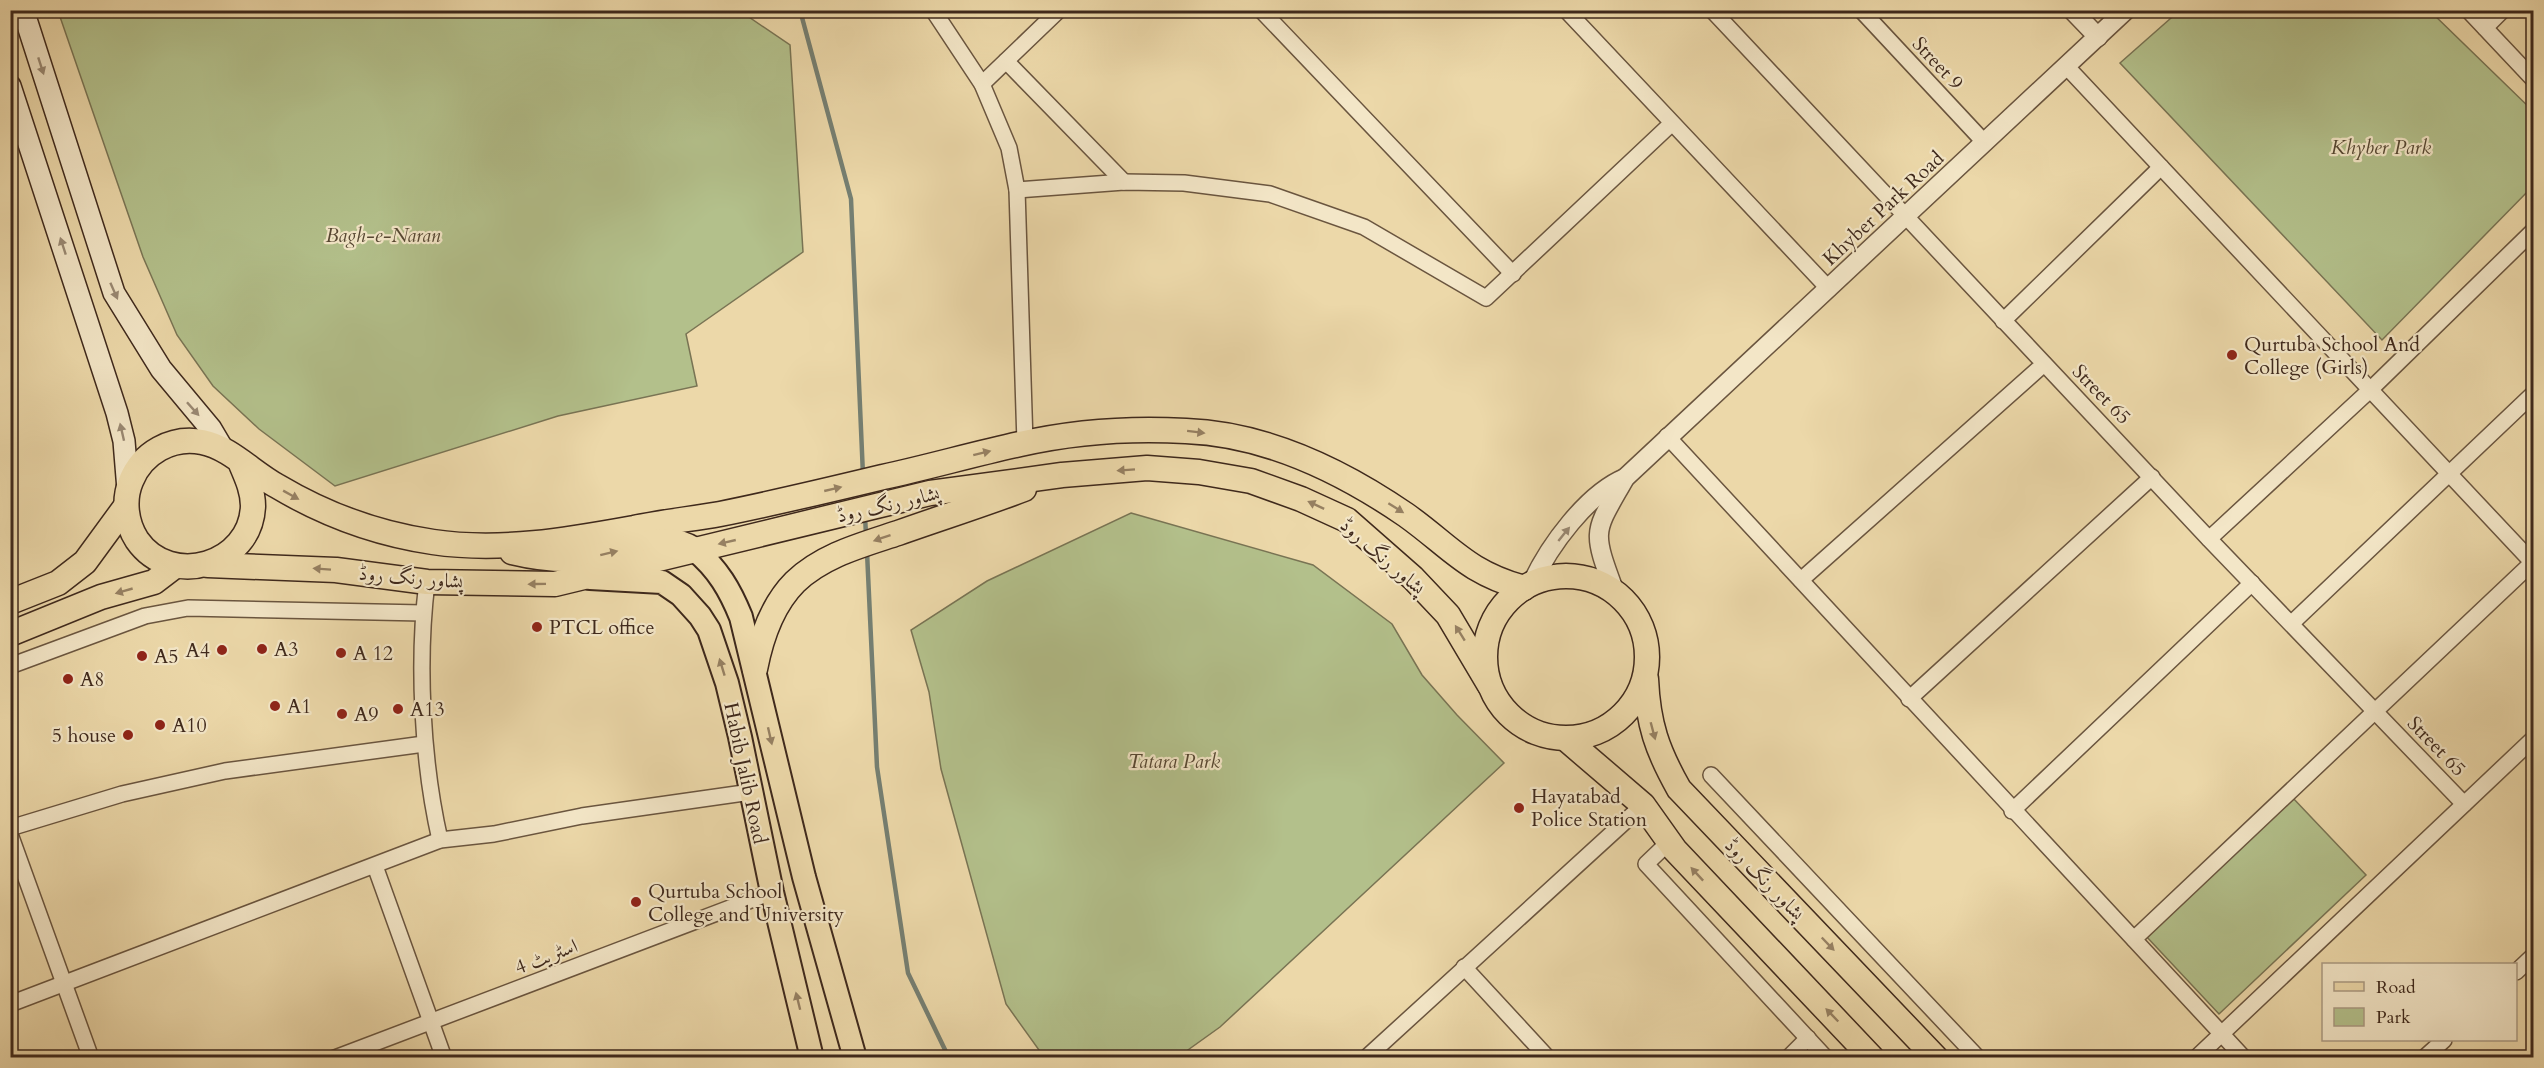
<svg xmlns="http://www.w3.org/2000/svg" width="2544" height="1068" viewBox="0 0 2544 1068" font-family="Cardo,Amiri,serif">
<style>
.green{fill:#b3c08b;stroke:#797454;stroke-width:1.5}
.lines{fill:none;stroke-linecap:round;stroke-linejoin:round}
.stream{stroke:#757f72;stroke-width:4.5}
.minor-casing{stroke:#6a553f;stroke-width:18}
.tertiary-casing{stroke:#6a553f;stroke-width:21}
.secondary-casing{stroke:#3f291c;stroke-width:24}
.primary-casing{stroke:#3f291c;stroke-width:26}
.trunk-casing{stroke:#3f291c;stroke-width:27}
.minor{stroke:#f3e6c7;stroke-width:15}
.tertiary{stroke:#f3e6c7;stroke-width:18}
.secondary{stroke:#f3e6c7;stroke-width:21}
.primary{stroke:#ecd8a9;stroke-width:22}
.trunk{stroke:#ecd8a9;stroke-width:24}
.oneway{fill:#998872}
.oneway2{fill:#968062}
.poi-dot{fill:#8f2418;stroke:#f3e6c7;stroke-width:2}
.labels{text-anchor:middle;stroke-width:4.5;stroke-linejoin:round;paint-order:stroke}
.street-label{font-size:20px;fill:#3f291c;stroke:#f3e6c7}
.park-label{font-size:20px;font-style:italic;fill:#564732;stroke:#f3e6c7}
.poi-label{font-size:20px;fill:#3f291c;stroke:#f3e6c7;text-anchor:start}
</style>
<rect width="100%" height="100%" fill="#ecd8a9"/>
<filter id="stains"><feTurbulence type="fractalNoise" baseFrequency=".00333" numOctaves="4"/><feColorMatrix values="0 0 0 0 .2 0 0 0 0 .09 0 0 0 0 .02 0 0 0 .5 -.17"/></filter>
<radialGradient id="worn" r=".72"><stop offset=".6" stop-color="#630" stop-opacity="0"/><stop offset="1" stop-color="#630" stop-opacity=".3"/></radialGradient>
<g class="green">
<polygon points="58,11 740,11 790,45 803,252 686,334 697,386 558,416 335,486 259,429 213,386 177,335 143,257"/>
<polygon points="2179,11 2430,11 2533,111 2533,186 2382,340 2120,63"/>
<polygon points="1131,513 1313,565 1392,624 1422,675 1457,715 1504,763 1220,1027 1178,1057 1044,1057 1006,1004 941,769 929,692 911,630 987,581"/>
<polygon points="2292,797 2366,875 2219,1014 2145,935"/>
</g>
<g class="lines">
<g class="stream">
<polyline points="800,10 851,199 863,475"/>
<polyline points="865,516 866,535"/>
<polyline points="867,552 877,767 908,973 949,1058"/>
</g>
<defs>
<g id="minor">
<polyline points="933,10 982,84 1009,148 1017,190 1025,443"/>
<polyline points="1261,10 1513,274"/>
<polyline points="1566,10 1829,289"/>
<polyline points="1712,10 2209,539 2464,804"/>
<polyline points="1861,10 1985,143"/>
<polyline points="2468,10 2534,80"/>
<polyline points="2485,28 2503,10"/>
<polyline points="1006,61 1124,182"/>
<polyline points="2067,67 2534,564"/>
<polyline points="982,84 1059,10"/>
<polyline points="1017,190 1124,182 1184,183 1270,194 1364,227 1486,298 1671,124"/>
<polyline points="2003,321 2161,167"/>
<polyline points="1667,436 2244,1058"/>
<polyline points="2209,539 2370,390 2534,230"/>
<polyline points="1801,580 2044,364"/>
<path d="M427 582C417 662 422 761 440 840"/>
<polyline points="2292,623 2534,393"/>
<polyline points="10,666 145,616 188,608 423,613"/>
<polyline points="1909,699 2152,477"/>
<polyline points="1711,775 1978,1058"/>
<polyline points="2012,811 2252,583"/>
<polyline points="10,828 122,794 225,771 424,744"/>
<polyline points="10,834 91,1058"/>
<polyline points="1669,842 1646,864 1826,1058"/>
<polyline points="375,866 444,1058"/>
<polyline points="2134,939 2534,561"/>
<polyline points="1464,967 1548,1058"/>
<polyline points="2516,972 2534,955"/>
<polyline points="10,1004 440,840 494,834 582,816 751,792"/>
<polyline points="335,1058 772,892"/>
<polyline points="1366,1058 1643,805"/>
<polyline points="1788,1058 1808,1038"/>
<polyline points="2196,1058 2534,738"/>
<polyline points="2424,1058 2444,1040"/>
</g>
<g id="tertiary">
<polyline points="2072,10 2098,37"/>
<path d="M1532 583C1549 546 1587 494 1625 478"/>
<path d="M1614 590C1591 528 1594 533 1625 478L2126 10"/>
</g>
<g id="secondary">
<polyline points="23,10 114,293 161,369 211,429 224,451"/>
<polyline points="10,86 117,413 124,441 128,490"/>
</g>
<g id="primary">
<path d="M695 550C718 569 730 590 741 617L804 877 855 1058"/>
<polyline points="590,578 662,582 681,595 700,616 709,630 727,683 740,737 772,892 812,1058"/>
</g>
<g id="trunk">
<path d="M241 464C247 478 253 491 253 506 251 565 171 589 137 540 126 523 123 500 131 481 142 453 172 436 202 442 229 447 253 473 277 486 324 514 378 534 433 542 500 552 568 540 634 528 662 522 692 519 720 514 775 503 829 490 883 477 929 467 974 454 1020 444 1073 432 1133 428 1186 431 1265 434 1342 471 1406 515 1451 547 1466 572 1524 588"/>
<path d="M512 552C537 558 561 561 587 558 625 553 659 528 695 550"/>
<polyline points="208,565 336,570 427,582 555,584 930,493 1062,475 1147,468 1199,472 1251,481 1301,499 1347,520 1413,578 1448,615 1489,684"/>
<circle cx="1566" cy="657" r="81"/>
<polyline points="10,602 58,583 85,562 126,506"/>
<polyline points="10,634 101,597 154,582 175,566"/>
<path d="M755 669C761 638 772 605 795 582 823 555 862 545 898 533 940 518 982 505 1024 489"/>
<path d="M1646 679C1648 724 1657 750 1679 789L1936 1058"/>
<polyline points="1566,739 1643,805 1675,850 1872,1058"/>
</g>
</defs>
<use href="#minor" class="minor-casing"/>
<use href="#tertiary" class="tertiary-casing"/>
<use href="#secondary" class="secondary-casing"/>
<use href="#primary" class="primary-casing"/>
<use href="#trunk" class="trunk-casing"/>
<use href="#minor" class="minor"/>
<use href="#tertiary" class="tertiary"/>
<use href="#secondary" class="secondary"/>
<use href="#primary" class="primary"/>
<use href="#trunk" class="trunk"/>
</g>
<defs><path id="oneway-solid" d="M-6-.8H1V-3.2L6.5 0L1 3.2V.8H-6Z" transform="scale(1.5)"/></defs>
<g class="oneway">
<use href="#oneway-solid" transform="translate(41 66) rotate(72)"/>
<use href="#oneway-solid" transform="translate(63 246) rotate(-108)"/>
<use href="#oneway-solid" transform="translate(114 291) rotate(66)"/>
<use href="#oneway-solid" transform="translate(193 409) rotate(48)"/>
<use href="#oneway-solid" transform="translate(122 432) rotate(-103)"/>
<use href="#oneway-solid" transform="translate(1564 534) rotate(-51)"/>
</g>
<g class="oneway2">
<use href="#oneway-solid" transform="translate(1196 432) rotate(7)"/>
<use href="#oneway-solid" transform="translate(982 453) rotate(-14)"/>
<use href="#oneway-solid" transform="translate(1126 470) rotate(176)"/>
<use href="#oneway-solid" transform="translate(833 489) rotate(-13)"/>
<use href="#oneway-solid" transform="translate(291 495) rotate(29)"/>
<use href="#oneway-solid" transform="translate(1316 505) rotate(-155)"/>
<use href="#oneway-solid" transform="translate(1396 508) rotate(32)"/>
<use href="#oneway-solid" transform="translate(882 538) rotate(161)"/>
<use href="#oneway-solid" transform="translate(727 542) rotate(167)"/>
<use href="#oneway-solid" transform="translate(609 553) rotate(-14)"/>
<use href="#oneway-solid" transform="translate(322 569) rotate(-176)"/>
<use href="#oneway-solid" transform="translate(537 584) rotate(179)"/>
<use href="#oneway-solid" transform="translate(124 591) rotate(164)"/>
<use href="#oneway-solid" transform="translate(1460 633) rotate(-122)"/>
<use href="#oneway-solid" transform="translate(722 667) rotate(-107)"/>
<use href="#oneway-solid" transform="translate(1653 731) rotate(75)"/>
<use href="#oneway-solid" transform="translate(770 736) rotate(77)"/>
<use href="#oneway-solid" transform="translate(1697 874) rotate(-133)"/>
<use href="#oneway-solid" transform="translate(1828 944) rotate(46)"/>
<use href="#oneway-solid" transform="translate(798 1001) rotate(-104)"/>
<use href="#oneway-solid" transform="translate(1832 1015) rotate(-134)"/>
</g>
<g class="poi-dot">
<circle cx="2232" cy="355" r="6"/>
<circle cx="537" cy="627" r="6"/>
<circle cx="262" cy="649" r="6"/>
<circle cx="222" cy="650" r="6"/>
<circle cx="341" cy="653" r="6"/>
<circle cx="142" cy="656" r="6"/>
<circle cx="68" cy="679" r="6"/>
<circle cx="275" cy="706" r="6"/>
<circle cx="398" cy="709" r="6"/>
<circle cx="342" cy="714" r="6"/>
<circle cx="160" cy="725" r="6"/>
<circle cx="128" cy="735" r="6"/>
<circle cx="1519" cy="808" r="6"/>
<circle cx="636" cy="902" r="6"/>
</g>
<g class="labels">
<g class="street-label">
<text transform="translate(1938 63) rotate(47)" y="7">Street 9</text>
<text transform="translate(1883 208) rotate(-43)" y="7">Khyber Park Road</text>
<text transform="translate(2102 394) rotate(46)" y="7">Street 65</text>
<text transform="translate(888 504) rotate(-13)" y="7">پشاور رنگ روڈ</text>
<text transform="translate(1383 556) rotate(41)" y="7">پشاور رنگ روڈ</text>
<text transform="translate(411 577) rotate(5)" y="7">پشاور رنگ روڈ</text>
<text transform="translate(2437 746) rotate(46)" y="7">Street 65</text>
<text transform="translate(746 773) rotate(78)" y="7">Habib Jalib Road</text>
<text transform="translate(1765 879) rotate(46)" y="7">پشاور رنگ روڈ</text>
<text transform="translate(546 956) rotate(-21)" y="7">اسٹریٹ 4</text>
</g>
<g class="park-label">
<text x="2381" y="154">Khyber Park</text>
<text x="383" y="242">Bagh-e-Naran</text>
<text x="1174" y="768">Tatara Park</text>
</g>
<g class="poi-label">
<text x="2244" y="351">Qurtuba School And<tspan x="2244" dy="23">College (Girls)</tspan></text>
<text x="549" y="634">PTCL office</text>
<text x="274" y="656">A3</text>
<text x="210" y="657" text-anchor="end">A4</text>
<text x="353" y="660">A 12</text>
<text x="154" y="663">A5</text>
<text x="80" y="686">A8</text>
<text x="287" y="713">A1</text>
<text x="410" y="716">A13</text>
<text x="354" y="721">A9</text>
<text x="172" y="732">A10</text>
<text x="116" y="742" text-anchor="end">5 house</text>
<text x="1531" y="803">Hayatabad<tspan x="1531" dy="23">Police Station</tspan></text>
<text x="648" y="898">Qurtuba School<tspan x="648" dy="23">College and University</tspan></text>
</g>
</g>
<rect width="2544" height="1068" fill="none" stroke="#ecd8a9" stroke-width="36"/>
<rect x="12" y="12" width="2520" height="1044" fill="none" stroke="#3f291c" stroke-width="3"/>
<rect x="18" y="18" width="2508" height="1032" fill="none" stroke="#3f291c" stroke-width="1.5"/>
<rect x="2322" y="963" width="195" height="78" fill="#f3e6c7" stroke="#ab9a83" stroke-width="1.5"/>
<rect x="2334" y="982" width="30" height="9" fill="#ecd8a9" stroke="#ab9a83" stroke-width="1.5"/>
<text x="2376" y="993" font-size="18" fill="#3f291c">Road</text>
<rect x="2334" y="1008" width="30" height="18" fill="#b3c08b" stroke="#ab9a83" stroke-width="1.5"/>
<text x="2376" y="1023" font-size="18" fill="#3f291c">Park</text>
<rect width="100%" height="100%" filter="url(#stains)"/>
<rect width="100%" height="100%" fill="url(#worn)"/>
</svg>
